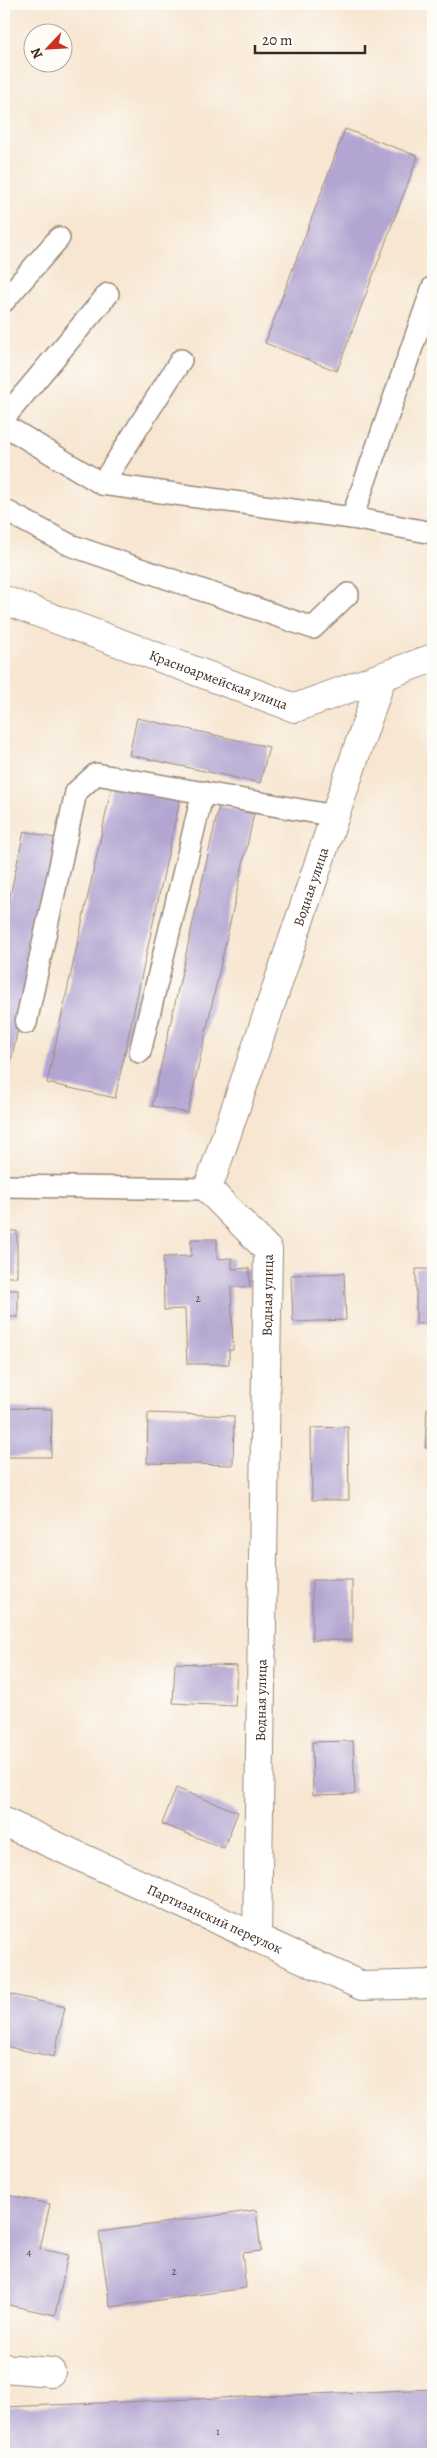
<svg xmlns="http://www.w3.org/2000/svg" width="437" height="2458" viewBox="0 0 437 2458" font-family="Alegreya,serif">
<style>
.building{fill:#b2a5d1}
.lines{fill:none;stroke-linecap:round;stroke-linejoin:round}
.lane-casing{stroke:#998878;stroke-width:24}
.street-casing{stroke:#998878;stroke-width:30}
.lane{stroke:#fff;stroke-width:21}
.street{stroke:#fff;stroke-width:28}
.labels{text-anchor:middle;stroke-width:5;stroke-linejoin:round;paint-order:stroke}
.number-label{font-size:11px;fill:#59494b}
.street-label{font-size:14px;fill:#3b2a1e;stroke:#fdfcf7}
</style>
<rect width="100%" height="100%" fill="#fdfcf7"/>
<filter id="ink" filterUnits="userSpaceOnUse"><feTurbulence type="fractalNoise" baseFrequency=".02" numOctaves="2"/><feDisplacementMap in="SourceGraphic" scale="10" xChannelSelector="R" yChannelSelector="G"/><feConvolveMatrix kernelMatrix="1 2 1 2 8 2 1 2 1" color-interpolation-filters="sRGB"/></filter>
<filter id="wash" filterUnits="userSpaceOnUse"><feTurbulence type="fractalNoise" baseFrequency=".0096" numOctaves="4" result="noise"/><feDisplacementMap in="SourceGraphic" scale="20" xChannelSelector="R" yChannelSelector="G"/><feGaussianBlur stdDeviation="1.12" result="paint"/><feColorMatrix in="noise" values="0 0 0 0 0 0 0 0 0 0 0 0 0 0 0 0 0 1.4 0 .05"/><feComposite in="paint" operator="in"/></filter>
<g filter="url(#wash)">
<rect width="100%" height="100%" fill="#f7e6d1"/>
<g id="blocks">
<g class="building">
<polygon points="345,129 418,156 337,371 265,343"/>
<polygon points="137,718 269,747 260,783 129,755"/>
<polygon points="432,780 433,781 433,818 430,818"/>
<polygon points="113,781 180,799 115,1098 47,1083"/>
<polygon points="219,806 254,814 188,1113 152,1106"/>
<polygon points="24,831 59,839 8,1075 4,1074 4,924"/>
<polygon points="4,1225 6,1225 6,1231 17,1231 17,1277 4,1277"/>
<polygon points="191,1239 217,1239 217,1259 232,1258 232,1269 249,1268 250,1287 231,1287 233,1350 229,1350 229,1364 187,1364 185,1309 164,1310 163,1257 191,1256"/>
<polygon points="416,1269 433,1269 433,1323 416,1324"/>
<polygon points="344,1273 346,1320 293,1322 291,1275"/>
<rect x="4" y="1290" width="14" height="27"/>
<polygon points="4,1408 52,1409 51,1457 4,1457"/>
<polygon points="427,1408 433,1409 433,1448 425,1448"/>
<polygon points="148,1413 234,1416 233,1465 147,1463"/>
<polygon points="348,1427 349,1500 312,1500 311,1428"/>
<rect x="312" y="1580" width="40" height="60"/>
<polygon points="175,1663 237,1666 235,1706 173,1703"/>
<polygon points="353,1741 355,1794 313,1795 312,1742"/>
<polygon points="176,1788 238,1812 224,1848 162,1824"/>
<polygon points="4,1993 65,2007 54,2057 4,2046"/>
<polygon points="4,2194 50,2204 40,2249 68,2255 55,2315 4,2304"/>
<polygon points="256,2210 261,2251 242,2253 246,2288 110,2307 99,2232"/>
<polygon points="433,2389 433,2454 4,2454 4,2407"/>
</g>
</g>
</g>
<g filter="url(#ink)">
<use href="#blocks" fill-opacity="0" stroke="#998878" stroke-width="1"/>
<g class="lines">
<defs>
<g id="lane">
<polyline points="433,287 352,518 433,533"/>
<polyline points="4,301 59,238"/>
<polyline points="4,418 108,294"/>
<polyline points="4,425 102,484 352,518"/>
<polyline points="102,484 181,360"/>
<polyline points="4,510 70,545 313,628 348,594"/>
<polyline points="26,1023 76,792 96,774 335,816"/>
<polyline points="140,1052 203,792"/>
<polyline points="4,1186 208,1189"/>
</g>
<g id="street">
<path id="s1" d="M4 600 295 708 433 658"/>
<path id="s2" d="M4 1822 362 1986 433 1984"/>
<path id="s3" d="M257 1936 268 1250 208 1189 382 677"/>
<polyline points="4,2368 51,2372"/>
</g>
</defs>
<use href="#lane" class="lane-casing"/>
<use href="#street" class="street-casing"/>
<use href="#lane" class="lane"/>
<use href="#street" class="street"/>
</g>
</g>
<g class="labels">
<g class="number-label">
<text x="198" y="1302">2</text>
<text x="29" y="2256">4</text>
<text x="174" y="2275">2</text>
<text x="218" y="2435">1</text>
</g>
<g class="street-label">
<text dy="5" stroke="none"><textPath href="#s1" startOffset="229">Красноармейская улица</textPath></text>
<text dy="5" stroke="none"><textPath href="#s3" startOffset="1091">Водная улица</textPath></text>
<text dy="5" stroke="none"><textPath href="#s3" startOffset="641">Водная улица</textPath></text>
<text dy="5" stroke="none"><textPath href="#s3" startOffset="236">Водная улица</textPath></text>
<text dy="5" stroke="none"><textPath href="#s2" startOffset="232">Партизанский переулок</textPath></text>
</g>
</g>
<rect width="437" height="2458" fill="none" stroke="#fdfcf7" stroke-width="20"/>
<g transform="translate(48 48) rotate(245)"><circle r="24" fill="#fdfcf7" stroke="#afa8a0"/>
<path d="M0-4L9 19L0 12L-9 19Z" fill="#c8321e"/>
<text y="-8" font-size="14" font-weight="bold" text-anchor="middle" fill="#3b2a1e">N</text>
</g>
<path d="M255 45v8h110v-8" fill="none" stroke="#3b2a1e" stroke-width="2.5"/>
<text x="262" y="45" font-size="15" fill="#3b2a1e" stroke="#fdfcf7" stroke-width="4" paint-order="stroke">20 m</text>
</svg>
